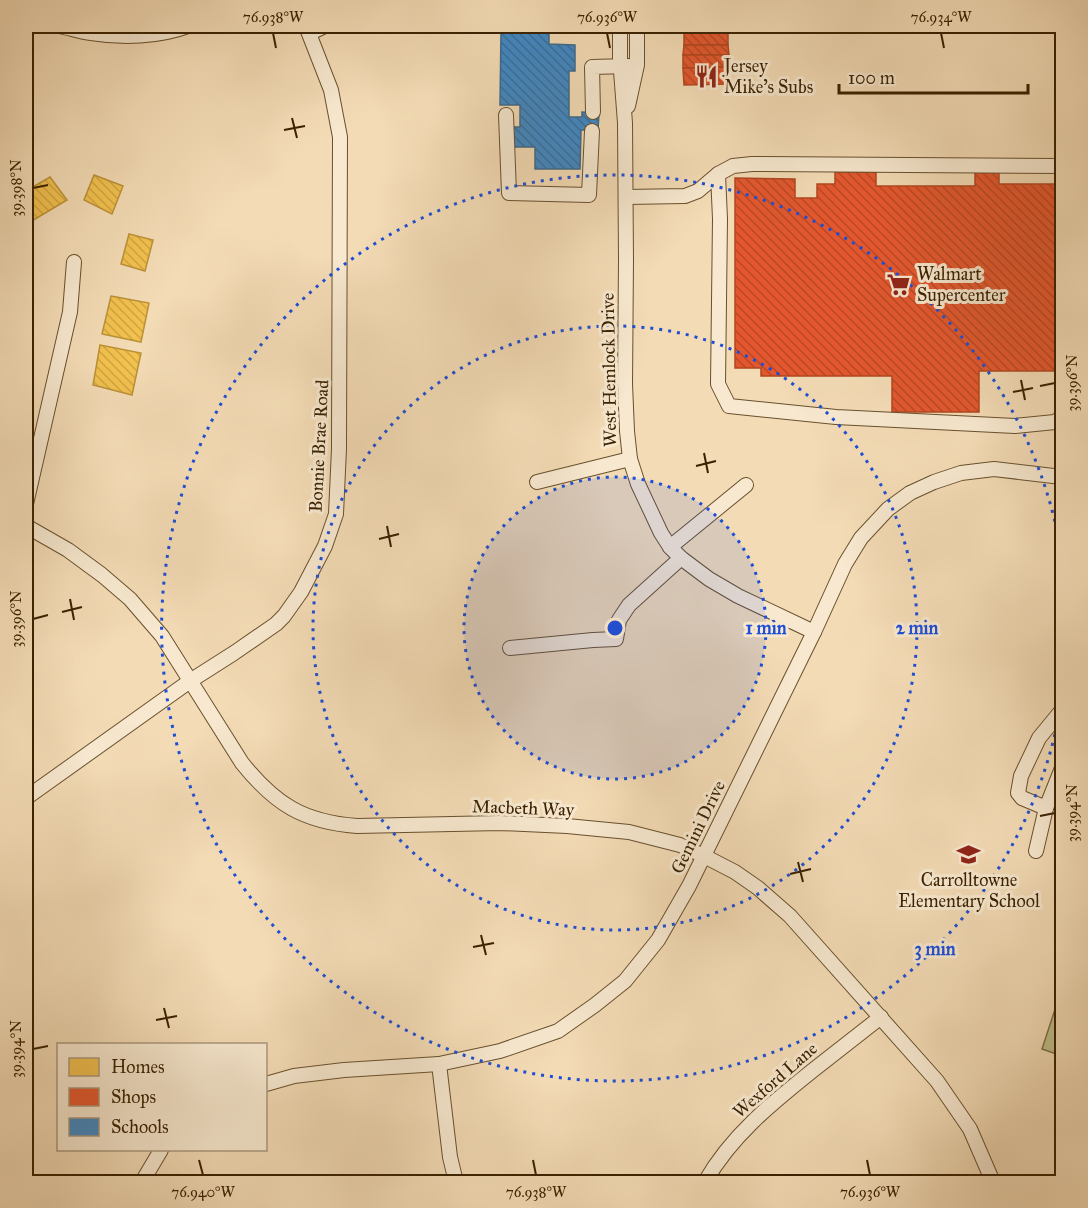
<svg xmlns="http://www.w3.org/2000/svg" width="1088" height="1208" viewBox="0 0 1088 1208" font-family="'IM FELL Great Primer',serif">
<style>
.pitch{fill:#bfbf8b;stroke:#7c7046;stroke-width:1.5}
.homes{fill:url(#homes-back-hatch);stroke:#bb9137;stroke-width:1.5}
.shops{fill:url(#shops-back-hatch);stroke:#b14720;stroke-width:1.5}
.schools{fill:url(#schools-back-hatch);stroke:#3e698a;stroke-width:1.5}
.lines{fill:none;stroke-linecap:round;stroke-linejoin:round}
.minor-casing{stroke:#68502d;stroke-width:16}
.minor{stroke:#f7e8cf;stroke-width:14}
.ticks{fill:none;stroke:#3a2100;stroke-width:2}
.ring{fill:none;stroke:#1d4ed8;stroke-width:3;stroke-dasharray:3 6}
.labels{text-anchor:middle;stroke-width:6;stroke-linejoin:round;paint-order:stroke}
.poi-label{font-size:18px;fill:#3a2100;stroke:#f7e8cf;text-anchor:start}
.street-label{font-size:18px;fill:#3a2100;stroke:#f7e8cf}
.centre{fill:#1d4ed8;stroke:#f7e8cf;stroke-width:3}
.ring-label{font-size:18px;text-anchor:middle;font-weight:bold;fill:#1d4ed8;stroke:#f7e8cf;stroke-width:6;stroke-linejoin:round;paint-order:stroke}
.neatline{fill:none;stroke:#3a2100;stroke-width:2}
.ticks-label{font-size:15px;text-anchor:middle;fill:#3a2100}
</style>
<defs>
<pattern id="homes-back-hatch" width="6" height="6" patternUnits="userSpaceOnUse" patternTransform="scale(1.5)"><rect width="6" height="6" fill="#f2c14e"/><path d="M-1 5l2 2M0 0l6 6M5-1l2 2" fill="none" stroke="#d0a642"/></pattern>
<pattern id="shops-back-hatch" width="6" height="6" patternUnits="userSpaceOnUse" patternTransform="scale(1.5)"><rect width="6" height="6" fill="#e4572e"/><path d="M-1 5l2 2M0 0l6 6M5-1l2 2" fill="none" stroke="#ba4825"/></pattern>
<pattern id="schools-back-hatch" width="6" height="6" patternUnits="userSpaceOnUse" patternTransform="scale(1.5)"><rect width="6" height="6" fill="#3f88c5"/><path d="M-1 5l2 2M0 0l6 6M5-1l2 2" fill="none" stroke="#366f9e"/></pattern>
</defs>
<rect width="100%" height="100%" fill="#f3dbb5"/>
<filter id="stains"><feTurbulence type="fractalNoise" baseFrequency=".00333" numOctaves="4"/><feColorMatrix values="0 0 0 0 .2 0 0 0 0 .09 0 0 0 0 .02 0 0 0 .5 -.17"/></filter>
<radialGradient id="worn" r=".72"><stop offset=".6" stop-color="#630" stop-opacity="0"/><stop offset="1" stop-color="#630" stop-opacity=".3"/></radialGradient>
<polygon class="pitch" points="1062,988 1062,1056 1042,1049"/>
<g class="homes">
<polygon points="94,175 123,186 112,214 84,200"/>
<polygon points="50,177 67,200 27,224 26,221 26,191"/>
<polygon points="129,234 153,240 145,271 121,264"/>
<polygon points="111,296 149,303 141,342 102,334"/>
<polygon points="26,301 32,302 26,331"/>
<polygon points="100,345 141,353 132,395 93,385"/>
</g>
<g class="shops">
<rect x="684" y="26" width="44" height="19"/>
<polygon points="684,45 728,45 729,55 683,55"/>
<polygon points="683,55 729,55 729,67 683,68"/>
<polygon points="729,67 729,84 684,85 683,68"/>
<polygon points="975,171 999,171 999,184 1062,184 1062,371 979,371 979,412 892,412 892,376 761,376 761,368 735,368 735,178 795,179 795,198 817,198 817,184 835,184 835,172 876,172 876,186 975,186"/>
</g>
<polygon class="schools" points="501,32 549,32 549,44 575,45 575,71 569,71 569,117 582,117 582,112 599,113 598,130 581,130 580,169 535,169 535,147 512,147 512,127 520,127 520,105 500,105"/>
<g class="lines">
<defs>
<g id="minor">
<path d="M59 26C70 28 81 32 91 33 122 38 159 37 188 26"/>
<polyline points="620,26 620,58 625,123 626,259 625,384 627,431 630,459 638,484 661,533 670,547 681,558 709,579 738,596 814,632"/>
<polyline points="310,33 325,26"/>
<polyline points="628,106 637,65 637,26"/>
<polyline points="593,112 592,67 629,66"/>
<polyline points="506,115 509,193 589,195 592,131"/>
<polyline points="718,174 720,219 718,384 729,406 836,417 1015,426 1055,422 1062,417"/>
<polyline points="626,197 685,196 698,191 718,174 733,166 752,164 1062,166"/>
<polyline points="537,482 630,459"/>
<polyline points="26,504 70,312 74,262"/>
<path d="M26 526 68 550 102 575 130 599 162 636 242 763C275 804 303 822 357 826L500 823 567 826 629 832 680 845 704 856 735 872 758 888 790 916 937 1081 970 1129 993 1182"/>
<polyline points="670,547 746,485"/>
<polyline points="510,648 593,640 616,639 619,620 629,605 681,558"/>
<polyline points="26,798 190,681 234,653 276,624 284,616 301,592 325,546 336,514 339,449 340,137 331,90 306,26"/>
<polyline points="1046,808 1022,798 1018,793 1021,776 1039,738 1062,710"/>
<polyline points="1036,851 1046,808 1062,768"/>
<polyline points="439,1064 450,1157 456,1182"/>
<polyline points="266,1084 294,1076 344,1070 439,1064 500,1051 558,1031 595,1005 625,981 658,940 689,886 814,632 845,564 861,538 888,509 910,493 934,482 961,473 994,469 1062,477"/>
<polyline points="142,1182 161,1150"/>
<path d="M705 1182C731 1136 772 1103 812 1071 835 1053 858 1035 881 1017"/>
</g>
</defs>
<use href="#minor" class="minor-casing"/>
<use href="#minor" class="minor"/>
</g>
<path class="ticks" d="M273 33 276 48M607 33 610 48M941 33 944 48M292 118 297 138M284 130 305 126M33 188 48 185M1021 380 1025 400M1040 386 1055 383M1013 392 1033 388M704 453 708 473M696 466 716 461M387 526 391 547M379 539 399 534M70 599 74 620M62 612 82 607M33 619 48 615M1040 816 1055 813M798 862 803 882M790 874 811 869M481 935 486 955M473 947 494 943M164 1008 169 1028M156 1020 177 1016M33 1049 48 1046M199 1160 203 1175M533 1160 536 1175M867 1160 870 1175"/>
<circle cx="615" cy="628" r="151" fill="#1d4ed8" fill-opacity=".12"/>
<g class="ring">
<circle cx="615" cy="628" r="151"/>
<circle cx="615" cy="628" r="302"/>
<path d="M1062 699A453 453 0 1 1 1062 557"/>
</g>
<defs>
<symbol id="restaurant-bare" viewBox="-9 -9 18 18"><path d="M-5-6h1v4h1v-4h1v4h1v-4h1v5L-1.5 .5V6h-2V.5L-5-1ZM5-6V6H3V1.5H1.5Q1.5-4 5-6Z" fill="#8f2418" stroke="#f7e8cf" stroke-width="2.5" paint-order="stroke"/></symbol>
<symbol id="supermarket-bare" viewBox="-9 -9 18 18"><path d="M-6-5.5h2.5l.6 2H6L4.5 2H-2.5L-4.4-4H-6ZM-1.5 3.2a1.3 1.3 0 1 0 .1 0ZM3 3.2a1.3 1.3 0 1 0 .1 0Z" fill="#8f2418" stroke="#f7e8cf" stroke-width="2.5" paint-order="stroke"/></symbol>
<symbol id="school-bare" viewBox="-9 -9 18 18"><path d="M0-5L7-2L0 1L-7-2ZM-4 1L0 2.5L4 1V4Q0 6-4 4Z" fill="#8f2418" stroke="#f7e8cf" stroke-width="2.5" paint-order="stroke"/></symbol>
</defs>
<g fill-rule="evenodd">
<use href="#restaurant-bare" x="690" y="60" width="33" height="33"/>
<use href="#supermarket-bare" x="882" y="268" width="33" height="33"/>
<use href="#school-bare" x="952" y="838" width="33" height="33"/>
</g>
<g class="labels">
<g class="poi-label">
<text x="724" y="72">Jersey<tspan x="724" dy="21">Mike's Subs</tspan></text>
<text x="917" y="280">Walmart<tspan x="917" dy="21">Supercenter</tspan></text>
<text x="969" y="886" text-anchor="middle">Carrolltowne<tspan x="969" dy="21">Elementary School</tspan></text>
</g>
<g class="street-label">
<text transform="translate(609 370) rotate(-91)" y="6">West Hemlock Drive</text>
<text transform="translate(319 446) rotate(-87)" y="6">Bonnie Brae Road</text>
<text transform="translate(523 808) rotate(2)" y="6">Macbeth Way</text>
<text transform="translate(698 827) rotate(-64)" y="6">Gemini Drive</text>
<text transform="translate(775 1080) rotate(-41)" y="6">Wexford Lane</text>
</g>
</g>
<circle cx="615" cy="628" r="9" class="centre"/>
<g class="ring-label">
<text x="766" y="634">1 min</text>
<text x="917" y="634">2 min</text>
<text x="935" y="955">3 min</text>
</g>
<rect width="1088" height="1208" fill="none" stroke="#f3dbb5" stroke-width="66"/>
<rect x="57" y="1043" width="210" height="108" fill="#f7e8cf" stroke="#ab987c" stroke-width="1.5"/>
<rect x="69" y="1058" width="30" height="18" fill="#f2c14e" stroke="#ab987c" stroke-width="1.5"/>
<text x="111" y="1073" font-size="18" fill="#3a2100">Homes</text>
<rect x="69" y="1088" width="30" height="18" fill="#e4572e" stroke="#ab987c" stroke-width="1.5"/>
<text x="111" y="1103" font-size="18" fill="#3a2100">Shops</text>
<rect x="69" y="1118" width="30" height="18" fill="#3f88c5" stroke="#ab987c" stroke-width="1.5"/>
<text x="111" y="1133" font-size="18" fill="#3a2100">Schools</text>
<path d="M839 84v9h189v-9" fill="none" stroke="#3a2100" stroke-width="3"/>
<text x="848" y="84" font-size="18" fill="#3a2100" stroke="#f7e8cf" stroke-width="4.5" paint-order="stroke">100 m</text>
<rect x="33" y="33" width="1022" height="1142" class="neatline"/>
<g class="ticks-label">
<text x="273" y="22">76.938°W</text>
<text x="607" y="22">76.936°W</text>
<text x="941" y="22">76.934°W</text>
<text transform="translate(16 188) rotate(-90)" y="5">39.398°N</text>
<text transform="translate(1072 383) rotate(-90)" y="5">39.396°N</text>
<text transform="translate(16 619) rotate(-90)" y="5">39.396°N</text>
<text transform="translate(1072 813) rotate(-90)" y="5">39.394°N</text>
<text transform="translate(16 1049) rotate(-90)" y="5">39.394°N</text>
<text x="203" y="1197">76.940°W</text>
<text x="536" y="1197">76.938°W</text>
<text x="870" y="1197">76.936°W</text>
</g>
<rect width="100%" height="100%" filter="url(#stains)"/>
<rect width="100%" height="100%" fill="url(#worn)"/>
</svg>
